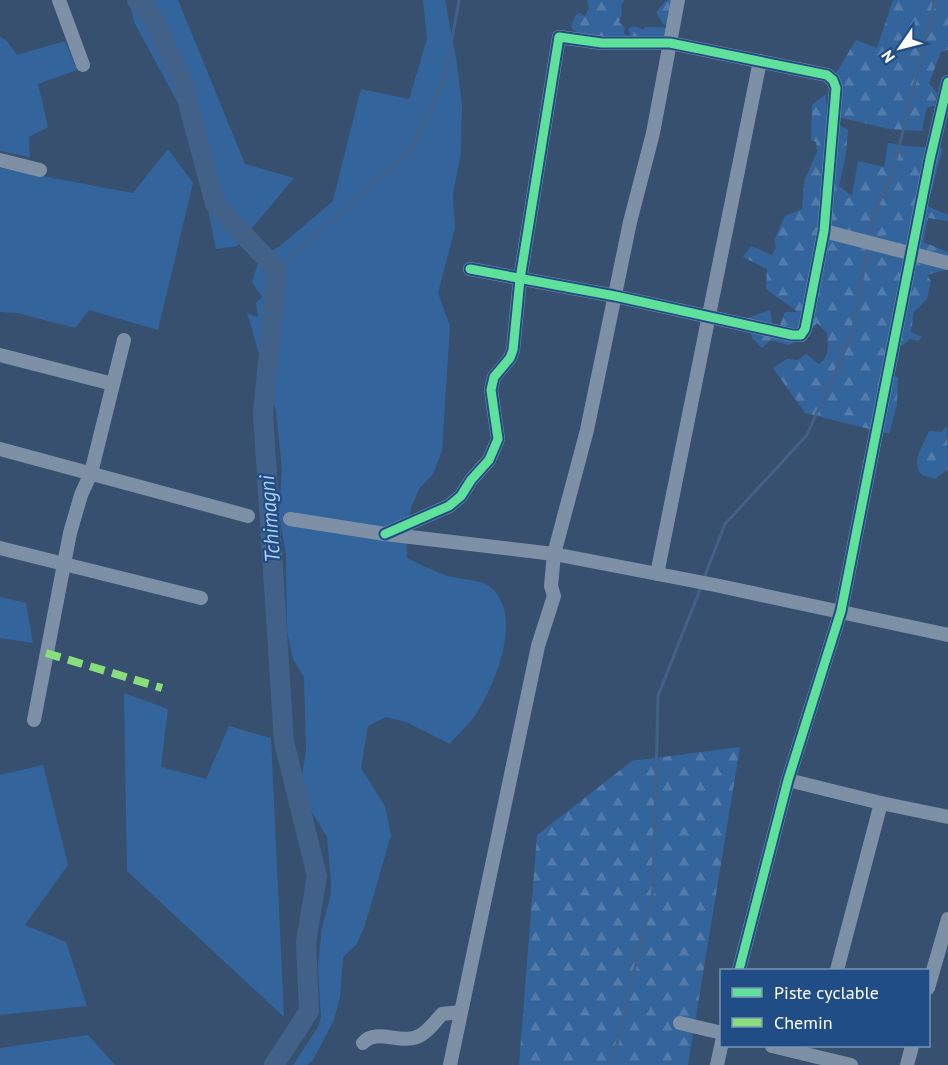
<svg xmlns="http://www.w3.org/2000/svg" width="948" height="1065" viewBox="0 0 948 1065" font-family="'PT Sans',sans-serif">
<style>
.grass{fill:#34649c}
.forest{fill:url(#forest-firs)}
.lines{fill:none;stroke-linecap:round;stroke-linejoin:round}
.stream{stroke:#426189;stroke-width:3}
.river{stroke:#426189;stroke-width:20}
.minor{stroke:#7e90a5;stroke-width:14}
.quiet{stroke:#8add7b;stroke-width:8;stroke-dasharray:15 8;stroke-linecap:butt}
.cycleway-casing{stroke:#204d86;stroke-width:13}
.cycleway{stroke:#60e19b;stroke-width:9}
.labels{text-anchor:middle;stroke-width:4.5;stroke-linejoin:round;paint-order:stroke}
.water-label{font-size:21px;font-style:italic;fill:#b5d1f1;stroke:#204d86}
</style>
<defs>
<pattern id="forest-firs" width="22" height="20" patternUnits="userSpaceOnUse" patternTransform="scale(1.5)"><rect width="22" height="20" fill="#34649c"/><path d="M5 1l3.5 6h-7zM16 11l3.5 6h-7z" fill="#527bab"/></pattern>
</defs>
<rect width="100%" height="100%" fill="#37506f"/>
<g class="grass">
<polygon points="129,0 178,0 245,164 294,178 237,246 216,249 191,127 134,22"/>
<path d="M423 0H445L457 64 462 105 461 153 453 194 455 228 438 293 450 326 442 451 433 474 419 489 411 508 406 538 407 558C419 564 432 570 445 575 456 579 481 580 489 586 524 612 497 680 479 709 472 722 459 733 450 744L406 722 386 717 368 726 361 768 385 806 391 835 365 925 357 944 343 957 340 997 334 1020 313 1060 307 1065H293L318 1027 321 1017 318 967 322 927 330 898 331 882 327 837 310 809 302 776 306 751 304 677 293 659 287 632 286 555 279 514 282 470 276 411 247 313 257 317 258 316 256 303 262 297 252 282 260 257 280 246 333 201 361 89 409 99 427 39Z"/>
<polygon points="0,37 6,40 17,55 65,41 77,70 38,84 48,127 29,137 30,157 0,151"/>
<polygon points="168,149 193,183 158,330 89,310 75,328 17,313 0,312 0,168 133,193"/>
<polygon points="0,597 26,603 33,643 0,638"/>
<polygon points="124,693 168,709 161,767 206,779 229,726 271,738 284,1017 127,871"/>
<polygon points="43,765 68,865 25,925 66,942 87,1006 0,1015 0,775"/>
<polygon points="88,1035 115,1065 0,1065 0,1048"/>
</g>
<g class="forest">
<path d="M587 0H625L621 5 622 14 619 22 625 28 624 34 629 36 630 33 628 29 634 26 644 30 645 27H663L669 30V40C645 39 585 45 571 27L575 16 579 13 585 16 589 8Z"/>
<polygon points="667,0 673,0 669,25 663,24 656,12"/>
<polygon points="893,0 948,0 948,50 941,52 929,83 937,93 935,106 927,107 922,131 889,129 838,117 843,90 836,73 856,40 877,48"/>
<path d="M826 94 827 117 848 130 846 154 839 186 852 196 858 161 884 167 888 143 907 146 943 148 927 206 948 215V221L928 218 923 242 948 252V269L927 275 931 281 927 299 914 312 911 332 922 337 918 341 910 339 902 346 890 341 882 372 898 377 897 404 889 434 805 413 773 368 787 359 798 360 806 354 819 364C830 357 828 345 827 333L817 323 805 336 789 345 770 340 762 348 752 338 748 318 770 310 773 329 779 328 785 312H798L766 289 767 269 743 257 751 246 772 255 776 247 774 240 785 216 802 209 804 181 817 152 816 142 811 140 812 105Z"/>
<path d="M947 426 948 469 935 479 922 475C910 461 924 445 929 431L941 432Z"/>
<polygon points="740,747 688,1065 519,1065 537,835 632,761"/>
</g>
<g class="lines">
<g class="stream">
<polyline points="870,238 875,211 893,172 935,0"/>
<polyline points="277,270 411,150 445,78 459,0"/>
<polyline points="704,578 725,524 807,435 852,334 868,247"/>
<polyline points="612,1065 653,891 658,696 701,587"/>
</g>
<polyline class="river" points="137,0 153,18 183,84 215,204 277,270 263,413 284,742 317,876 306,942 309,1011 274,1065"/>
<g class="minor">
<polyline points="59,0 83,65"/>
<polyline points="0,160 40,170"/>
<polyline points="824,231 948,263"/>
<polyline points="0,355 113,384"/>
<polyline points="0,449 248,516"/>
<polyline points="290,519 385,534 554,554 715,585 948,635"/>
<polyline points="385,534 449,506 461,496 471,480 489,460 498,439 491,390 494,377 510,358 513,350 520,279 559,37 602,43 670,43 827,75 833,80 836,88 824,231 805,329 801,335 792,335 615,296 470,269"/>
<polyline points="0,548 201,598"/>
<polyline points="657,574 760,61"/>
<polyline points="34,720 70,533 81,495 91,473 124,340"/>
<polyline points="788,780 881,803 948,817"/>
<polyline points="739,970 788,780 841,611 930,159 948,82"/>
<polyline points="837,970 881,803"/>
<polyline points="928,988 948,919"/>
<polyline points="680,1023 722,1033"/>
<path d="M363 1043C375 1028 400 1044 417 1037 427 1033 435 1022 442 1014L461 1012"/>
<polyline points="772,1046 851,1065"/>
<polyline points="450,1065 538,646 554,596 551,586 554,554 587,430 630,222 653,133 678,0"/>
<polyline points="717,1065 722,1042"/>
<polyline points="907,1065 912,1046"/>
</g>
<polyline class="quiet" points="46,653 162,688"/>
<defs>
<g id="cycleway">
<polyline points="385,534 449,506 461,496 471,480 489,460 498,439 491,390 494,377 510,358 513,350 520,279 559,37 602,43 670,43 827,75 833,80 836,88 824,231 805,329 801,335 792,335 615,296 470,269"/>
<polyline points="739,970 788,780 841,611 930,159 948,82"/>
</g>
</defs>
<use href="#cycleway" class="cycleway-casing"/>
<use href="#cycleway" class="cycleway"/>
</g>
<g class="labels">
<g class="water-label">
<text transform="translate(270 519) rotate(-94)" y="7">Tchimagni</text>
</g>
</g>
<rect x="720" y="969" width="210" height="78" fill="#204d86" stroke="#7994b6" stroke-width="1.5"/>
<rect x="732" y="988" width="30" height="9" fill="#60e19b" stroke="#7994b6" stroke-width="1.5"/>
<text x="774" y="999" font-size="18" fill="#ffffff">Piste cyclable</text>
<rect x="732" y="1018" width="30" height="9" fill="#8add7b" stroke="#7994b6" stroke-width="1.5"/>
<text x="774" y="1029" font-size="18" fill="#ffffff">Chemin</text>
<g transform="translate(900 48) rotate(235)" stroke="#204d86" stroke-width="4.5" paint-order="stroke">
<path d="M0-4.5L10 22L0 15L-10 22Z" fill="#ffffff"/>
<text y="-9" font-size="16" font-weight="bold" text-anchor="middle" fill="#ffffff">N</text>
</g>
</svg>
